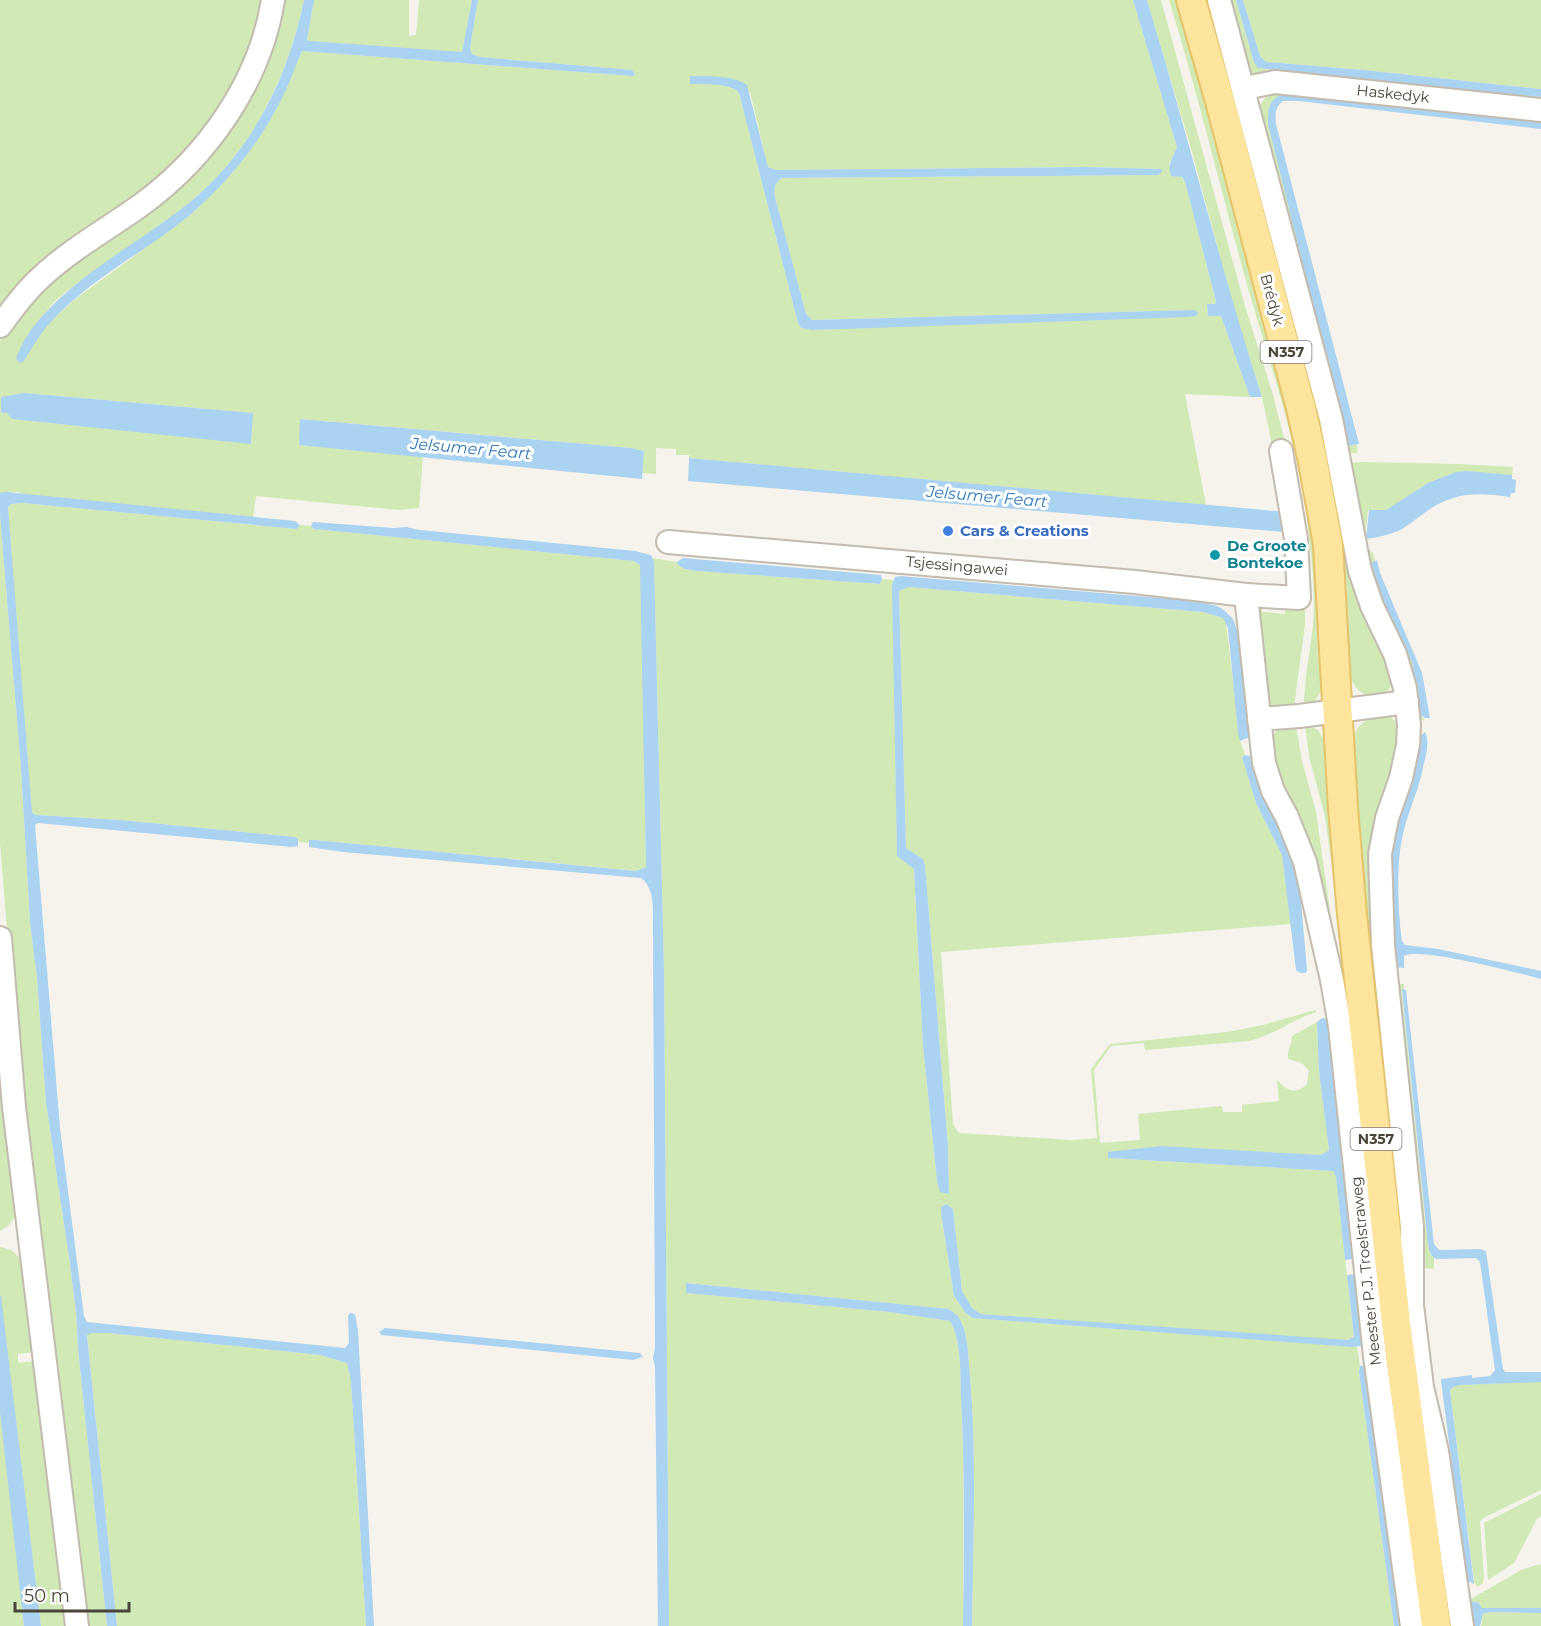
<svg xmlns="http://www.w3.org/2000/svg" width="1541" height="1626" viewBox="0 0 1541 1626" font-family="Montserrat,sans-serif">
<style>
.green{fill:#d0e9b5;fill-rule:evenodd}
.water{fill:#aad2f1}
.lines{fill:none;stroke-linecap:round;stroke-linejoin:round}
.minor-casing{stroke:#c2bbae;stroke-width:26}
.major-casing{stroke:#e5c36b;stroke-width:32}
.minor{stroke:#fff;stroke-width:22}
.major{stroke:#fee59d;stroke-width:28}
.shop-dot{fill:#3f7fe0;stroke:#fff;stroke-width:2}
.culture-dot{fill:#0f9aa8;stroke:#fff;stroke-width:2}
.labels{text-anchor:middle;stroke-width:6;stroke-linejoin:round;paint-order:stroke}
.shield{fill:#fff;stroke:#817c74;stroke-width:1.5}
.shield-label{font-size:14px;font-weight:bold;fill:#4b4439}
.street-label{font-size:15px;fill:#4b4439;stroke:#fff}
.shop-label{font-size:15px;font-weight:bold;fill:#366cbe;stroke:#fff;text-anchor:start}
.culture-label{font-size:15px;font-weight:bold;fill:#0d838f;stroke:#fff;text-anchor:start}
.water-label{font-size:16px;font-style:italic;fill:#307bb8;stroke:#fff}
</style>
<rect width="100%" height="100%" fill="#f6f3ec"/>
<g class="green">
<polygon points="0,0 265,0 258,27 224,106 192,148 0,312"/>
<path d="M281 0H304C288 76 254 147 194 199 163 226 128 248 95 271 78 283 58 295 46 312 36 326 31 346 23 362L35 341 49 323 74 300 189 216 223 183 275 112 302 51 633 76 635 74 632 70 480 57 472 54 470 48 478 0H1133L1177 147 1169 164 1185 182 1216 301 1215 304H1207L1208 316H1221L1250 397 1185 394 1206 505 689 458V455H676V449L656 448V474L642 473 644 451 631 448 301 419 299 445 423 456 419 508 399 510 256 496 253 517 31 496 18 492 0 493V341L10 326 46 283 181 182ZM691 76H699L750 92 768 167 776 170 1087 167 1162 169 1161 173 1158 175 782 178C774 183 774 189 775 197L806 315 812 320 1195 310 812 330 801 328 798 323 739 93C730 82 703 82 689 80ZM24 393 252 413 251 443 12 419 7 413H1L2 397Z"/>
<polygon points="314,0 409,0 409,36 416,35 419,0 472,0 462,53 310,41 307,40"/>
<polygon points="1147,0 1161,0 1245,306 1273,395 1285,442 1272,445 1262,397 1237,320 1192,152"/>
<path d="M1169 0H1183L1311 497 1323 688 1314 702 1304 707C1304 680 1310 653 1313 626 1316 591 1311 553 1307 518 1295 430 1265 351 1242 267 1218 178 1196 88 1169 0Z"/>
<path d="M1200 0H1214L1394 679 1392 685 1384 695C1368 697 1357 695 1351 678Z"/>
<polygon points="1225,0 1236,0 1254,62 1264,69 1513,93 1541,97 1541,105 1256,75 1248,71"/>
<polygon points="1243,0 1541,0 1541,89 1364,70 1266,62 1260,56"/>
<path d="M1269 92 1291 93C1272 96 1268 106 1268 124 1295 231 1324 338 1348 446L1357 445 1358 453H1348L1257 110Z"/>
<polygon points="1359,462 1460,464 1513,467 1512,475 1456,472 1428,483 1386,510 1368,510 1364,546 1373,553 1375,561 1371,563 1389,613 1412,662 1421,715 1425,721 1414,717 1405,666 1377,605 1367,578 1348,467 1350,463"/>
<polygon points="23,503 297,529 300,525 311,526 314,529 634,561 640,565 642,573 646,867 637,871 316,840 309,840 308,843 299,842 298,839 295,837 120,820 35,815 32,812 30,804 8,507 11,504"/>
<polygon points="0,515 21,768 30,922 37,978 46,1103 70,1264 76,1312 78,1349 107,1626 85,1626 20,1091 0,842"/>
<path d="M652 558 677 562 685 569 696 571 880 584 882 579 893 580 897 856 914 869 923 1046 937 1181 949 1193 948 1146 925 865 923 859 906 848 899 591 908 587 1203 612 1223 618 1226 622 1240 741 1245 755 1242 757 1256 803 1282 855 1291 924 941 952 953 1124 959 1133 1072 1140 1097 1138 1091 1069 1110 1044 1227 1032 1263 1025 1315 1010 1317 1012C1293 1019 1274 1035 1249 1041L1145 1050 1144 1043 1111 1046 1094 1070 1100 1143 1140 1140 1138 1114 1222 1106 1223 1112H1242V1105L1279 1101 1277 1080C1287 1091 1296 1095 1307 1084L1309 1071 1302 1063 1288 1059C1287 1050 1292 1044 1292 1036L1317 1022 1319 1072 1329 1150 1321 1155 1262 1152H1108V1158L1333 1171 1336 1177 1354 1338 1340 1341 981 1314 972 1308 962 1291 953 1209 947 1204 944 1205 941 1213 954 1296 960 1305 973 1318 1357 1347 1360 1366 1359 1372 1394 1626H972C973 1543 977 1459 970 1377 968 1359 969 1338 961 1322 958 1316 954 1313 948 1309L687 1283V1293L890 1312 950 1321C962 1342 960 1373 961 1397 965 1473 963 1550 963 1626H669L664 970 654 562Z"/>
<polygon points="1286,603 1305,605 1305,624 1294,708 1275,708 1268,704 1255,609 1262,604 1262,612 1285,614"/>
<path d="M1381 716 1391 717 1401 729 1374 854 1456 1626H1445L1385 1150 1352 749C1353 729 1361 719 1381 716Z"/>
<polygon points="1305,724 1318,730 1326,744 1345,961 1325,816 1309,756"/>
<polygon points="1296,727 1302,761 1316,812 1341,989 1269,755 1272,736 1278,729"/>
<polygon points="1395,984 1404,984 1404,989 1402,992 1426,1229 1431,1255 1434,1257 1434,1269 1423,1268"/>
<polygon points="0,1031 17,1213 9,1225 0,1231"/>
<polygon points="0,1247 11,1250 22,1260 36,1352 18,1354 18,1363 37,1361 68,1626 41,1626 0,1296"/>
<polygon points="91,1333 109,1333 320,1355 347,1363 351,1381 366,1626 117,1626 87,1334"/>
<polygon points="1518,1382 1541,1382 1541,1490 1485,1517 1480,1521 1484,1577 1483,1583 1477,1587 1474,1581 1450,1390 1453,1387 1460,1385"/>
<polygon points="0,1412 23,1602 24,1626 0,1626"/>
<polygon points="1541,1494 1541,1516 1537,1519 1514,1563 1488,1580 1484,1523"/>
<polygon points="1541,1564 1541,1608 1482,1608 1478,1602 1471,1602 1471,1599 1521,1570"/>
<polygon points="1489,1612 1541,1613 1541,1626 1481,1626 1483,1614"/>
</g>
<g class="water">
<path d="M304 0H314L307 40 310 41 462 52 472 0H478L470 48 472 54 480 57 621 69 632 70 635 74 633 76 302 51C293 72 286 93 274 113 253 152 223 186 190 215 144 253 89 279 49 324 38 336 32 349 23 362L19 363 16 358C21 347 26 336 34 326 71 279 128 249 176 213 246 162 287 84 304 0Z"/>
<path d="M1133 0H1147C1187 132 1220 266 1262 397H1250L1221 316H1208L1207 304H1215L1216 301 1185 182 1182 177 1171 176C1167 165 1173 157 1177 147Z"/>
<polygon points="1236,0 1243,0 1260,56 1266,62 1364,70 1541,89 1541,97 1258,68 1254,62"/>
<path d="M690 76C707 76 733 75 747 85L768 167 776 170 1087 167 1162 169 1161 173 1158 175 782 178C774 183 774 189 775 197L806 314 812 320 1195 310 1198 313 1196 316 1188 317 812 330 801 328 798 323 739 93C730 82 704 85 690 84Z"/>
<path d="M1291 93 1541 121V129L1299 101H1283C1275 107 1275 114 1276 124L1359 444 1348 446 1346 444 1331 369 1309 289 1268 124C1268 104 1270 96 1291 93Z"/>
<polygon points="24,393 253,413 251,444 12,419 7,413 1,413 1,397"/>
<polygon points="300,419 631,448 644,451 642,479 299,445"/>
<polygon points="689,458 1287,512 1285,532 688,481"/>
<path d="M1467 471 1512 475V479L1516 480 1515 493H1511L1510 497C1490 494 1469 492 1450 499 1431 505 1418 519 1402 529 1391 535 1378 537 1366 539L1369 510H1386L1428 483 1456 472Z"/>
<polygon points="6,492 295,521 300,525 297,529 23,503 11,504 8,507 32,812 35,815 120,820 295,837 298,839 298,846 292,847 38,823 35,825 60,1128 84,1316 87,1322 345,1348 349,1343 348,1316 350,1313 355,1314 358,1330 374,1626 366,1626 351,1381 347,1363 320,1355 109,1333 91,1333 87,1335 117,1626 107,1626 78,1349 76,1312 70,1264 46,1103 37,978 30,922 21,768 0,515 0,493"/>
<path d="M313 522 394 528 406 527 420 530 635 551 651 555 654 562 664 970 669 1626H658L655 1367 653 1358 655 1348 653 934C652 917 657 889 641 878L343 852 309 847V840H315L636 871 646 867 640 565 634 561 314 529 311 526Z"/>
<polygon points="683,558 881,575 882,579 880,584 696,571 685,569 678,565 677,562"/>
<polygon points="1377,560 1380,573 1422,673 1430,718 1425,718 1421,715 1412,662 1388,613 1371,563"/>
<polygon points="900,576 1195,601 1217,606 1224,610 1233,619 1238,633 1250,737 1240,741 1238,733 1228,628 1223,618 1203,612 908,587 899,591 906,848 923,859 925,865 948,1146 949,1194 940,1192 937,1181 923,1046 914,869 897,856 892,585 895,577"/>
<path d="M1425 732C1431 744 1424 760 1422 772 1417 795 1406 816 1402 839 1396 867 1398 913 1402 941L1405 945 1438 949 1541 971V979C1518 973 1420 947 1404 956V968L1398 967 1392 925 1393 846 1398 823 1416 766 1419 737Z"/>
<polygon points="1245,755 1250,756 1253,760 1291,852 1300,891 1307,969 1306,973 1300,973 1296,970 1282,855 1256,803 1242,757"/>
<polygon points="1402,989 1406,990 1434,1244 1439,1250 1480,1249 1486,1251 1503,1369 1505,1372 1541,1372 1541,1382 1460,1385 1453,1387 1450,1390 1474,1584 1468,1581 1465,1565 1441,1381 1441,1379 1472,1375 1472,1378 1490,1376 1495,1370 1480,1262 1476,1258 1436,1259 1431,1255 1428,1245"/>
<polygon points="1322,1018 1327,1019 1330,1023 1341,1156 1353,1259 1345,1260 1336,1177 1333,1171 1108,1158 1108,1152 1161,1146 1321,1155 1329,1150 1319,1072 1317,1022"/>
<polygon points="947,1204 953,1209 962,1291 972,1308 981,1314 1348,1340 1354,1337 1347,1275 1356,1274 1364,1341 1361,1346 1352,1347 973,1318 965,1312 954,1296 941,1213 941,1207"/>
<path d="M686 1283 949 1309C954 1313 959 1316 961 1322 969 1338 968 1359 970 1377 977 1459 973 1543 972 1626H963C964 1550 965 1473 961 1397 960 1373 962 1342 950 1321L890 1312 686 1293Z"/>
<polygon points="0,1296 1,1296 41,1626 24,1626 0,1412"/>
<polygon points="385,1328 640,1353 643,1357 633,1360 381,1335 379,1332"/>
<polygon points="1366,1365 1404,1626 1394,1626 1359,1372 1360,1366"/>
<polygon points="1471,1602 1478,1602 1482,1608 1541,1608 1541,1613 1489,1612 1483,1614 1480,1626 1473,1626"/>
</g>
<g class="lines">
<defs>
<g id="minor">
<polyline points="1219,0 1331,419 1360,571 1372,606 1395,654 1405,688 1409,725 1408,745 1401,778 1387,818 1380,854 1383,945 1412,1227 1412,1305 1422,1387 1437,1451 1462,1626"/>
<polyline points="1245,88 1275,82 1285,83 1541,110"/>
<path d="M0 326C12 310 23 294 38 280 68 251 106 230 141 205 207 157 260 82 273 0"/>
<polyline points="668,542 1135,582 1246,595 1299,598 1296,539 1281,451"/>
<polyline points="1246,595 1264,763 1273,791 1287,817 1305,862 1332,980 1340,1026 1375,1356 1412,1626"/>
<polyline points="1259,719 1299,716 1407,702"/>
<polyline points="0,938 14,1107 77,1626"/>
</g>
<polyline id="major" points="1191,0 1220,101 1301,408 1312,457 1328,544 1343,808 1352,914 1396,1323 1436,1626"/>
</defs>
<use href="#minor" class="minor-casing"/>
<use href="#major" class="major-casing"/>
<use href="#minor" class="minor"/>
<use href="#major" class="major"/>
</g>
<circle class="shop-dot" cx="948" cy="531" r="6"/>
<circle class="culture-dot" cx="1215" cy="555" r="6"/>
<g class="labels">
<g class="shield">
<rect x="1260.5" y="341" width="51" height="22" rx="4.5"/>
<rect x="1350.5" y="1128" width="51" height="22" rx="4.5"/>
</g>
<g class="shield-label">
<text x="1286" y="357">N357</text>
<text x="1376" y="1144">N357</text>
</g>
<g class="street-label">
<text transform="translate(1393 94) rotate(6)" y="5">Haskedyk</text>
<text transform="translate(1272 300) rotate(75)" y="5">Brédyk</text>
<text transform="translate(957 566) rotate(5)" y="5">Tsjessingawei</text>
<text transform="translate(1366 1271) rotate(-96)" y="5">Meester P.J. Troelstraweg</text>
</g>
<g class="shop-label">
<text x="960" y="536">Cars &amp; Creations</text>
</g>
<g class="culture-label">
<text x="1227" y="551">De Groote<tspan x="1227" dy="17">Bontekoe</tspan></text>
</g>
<g class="water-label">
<text transform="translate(471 448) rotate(5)" y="6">Jelsumer Feart</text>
<text transform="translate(987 496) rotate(5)" y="6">Jelsumer Feart</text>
</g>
</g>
<path d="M15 1602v9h114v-9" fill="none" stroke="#4b4439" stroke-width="3"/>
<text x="24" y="1602" font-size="18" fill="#4b4439" stroke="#ffffff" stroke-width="4.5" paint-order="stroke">50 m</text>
</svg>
